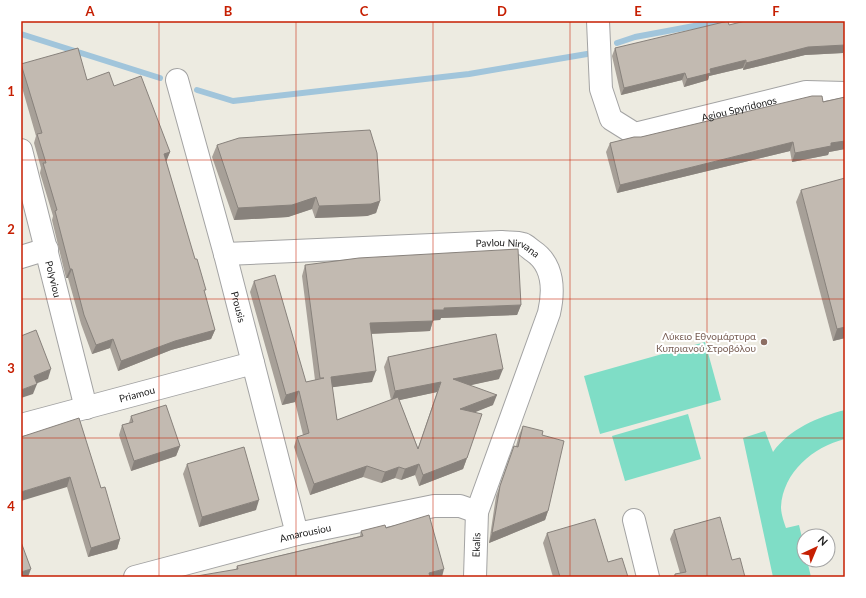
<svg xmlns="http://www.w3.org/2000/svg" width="866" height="598" viewBox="0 0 866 598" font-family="Lato,sans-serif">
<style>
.pitch{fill:#7fddc6}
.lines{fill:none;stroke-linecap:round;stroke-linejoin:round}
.stream{stroke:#a1c5db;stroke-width:6}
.minor-casing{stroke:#a3a3a3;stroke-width:24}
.minor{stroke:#fff;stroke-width:22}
.wall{fill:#a7a098;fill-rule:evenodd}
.shaded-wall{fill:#88827c}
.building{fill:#c2bab1;stroke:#88827c}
.grid{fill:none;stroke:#c61f02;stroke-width:1;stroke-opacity:0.55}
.education-dot{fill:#8d6e63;stroke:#fff;stroke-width:1.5}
.labels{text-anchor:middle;stroke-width:4;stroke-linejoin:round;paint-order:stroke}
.street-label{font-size:10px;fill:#1c1c1c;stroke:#fff}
.education-label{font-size:10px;fill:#785e54;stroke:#fff;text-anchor:end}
.neatline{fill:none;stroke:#c61f02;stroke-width:1.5}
.grid-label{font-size:13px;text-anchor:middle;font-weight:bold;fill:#c61f02}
</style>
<rect width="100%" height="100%" fill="#edebe1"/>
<g class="pitch">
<polygon points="705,342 721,400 600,434 584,376"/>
<path d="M845 410V439C813 447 783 472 781 507 781 514 784 522 786 528L799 525 804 546V560H807L811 577H773L743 438 765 431 773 452C789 429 818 417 845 410Z"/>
<polygon points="688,414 701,459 625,481 612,436"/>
</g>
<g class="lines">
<g class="stream">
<polyline points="21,34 160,78"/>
<polyline points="617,43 635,37 721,21"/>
<polyline points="197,90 233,101 469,74 587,54"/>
</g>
<defs>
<g id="minor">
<path id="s1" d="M598 21 601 89 611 119 635 134 806 92 845 93"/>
<path id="s2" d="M177 80 225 254 297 534"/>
<path id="s3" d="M21 150 86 408"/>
<path id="s4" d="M225 254 501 242C508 243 516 242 523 244 526 245 530 249 533 251 554 265 554 291 549 313L477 512 475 577"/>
<polyline points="21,257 47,249"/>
<path id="s5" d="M21 425 253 363"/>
<polyline points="634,520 648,577"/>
<path id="s6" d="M135 577 297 534 434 506H460L477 512"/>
</g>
</defs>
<use href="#minor" class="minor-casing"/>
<use href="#minor" class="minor"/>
</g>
<g class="wall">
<polygon points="845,21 845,60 844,60 843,53 805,55 743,70 743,68 709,76 708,80 684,87 682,80 621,95 612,56 615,48 729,25"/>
<polygon points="21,64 114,86 170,152 166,161 215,330 211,339 171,350 118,371 110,348 92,354 81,324 68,278 66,278 52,220 53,216 40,173 41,168 34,143 36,136 21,84"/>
<polygon points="845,97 845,149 829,152 828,155 792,162 790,151 617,193 606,152 610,143 641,137"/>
<polygon points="217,145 380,201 376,213 367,216 315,218 312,209 288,217 234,220 212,157"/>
<polygon points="801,190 845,338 833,341 796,202"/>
<path d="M305 265 521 305 517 315 441 318 440 320H433L430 331 371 334 372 382 332 387 337 420 391 400 384 367 388 357 499 379 470 385 493 405 474 412 467 458 463 469 419 486 415 475 401 480 395 478 381 483 363 477 310 495 294 447 297 437 303 435 295 402 282 405 250 292 254 281 306 382 315 380 302 276ZM437 392 418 448 399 400Z"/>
<polygon points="131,416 180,446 176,456 131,471 119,435 122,425 129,423"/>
<polygon points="523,426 542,435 548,511 545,520 489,543 496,496 514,446 516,446 519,435"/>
<polygon points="21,437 101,488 120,539 117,549 88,557 67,487"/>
<polygon points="187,464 256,510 199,527 183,474"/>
<polygon points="386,528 442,577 236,569 237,566 360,536 361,531"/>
<polygon points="674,530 732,560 745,577 674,577 675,574 680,573 670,539"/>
<polygon points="547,533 608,562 628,577 553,577 543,543"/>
</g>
<g class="shaded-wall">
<polygon points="845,45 845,48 843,53 805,55 743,70 746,63 808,47"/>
<polygon points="746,60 743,68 709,76 708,80 684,87 687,79 710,69"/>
<polygon points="685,73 682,80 621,95 624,88"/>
<polygon points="845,141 845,149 829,152 828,155 792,162 795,153 831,143"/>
<polygon points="793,142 790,151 617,193 620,185"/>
<polygon points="170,152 166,162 164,154"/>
<polygon points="316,197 312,209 288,217 234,220 238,208"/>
<polygon points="380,201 376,213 367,216 315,218 319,206"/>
<polygon points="70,269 72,269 68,278 66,278"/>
<polygon points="521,305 517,315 441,318 440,320 429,321 433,310 444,308"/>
<polygon points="433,321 430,331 366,334 370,323"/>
<polygon points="845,327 845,338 833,341 837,329"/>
<polygon points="215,330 211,339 171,350 118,371 121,361 175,341"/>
<polygon points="113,339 110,348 92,354 96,345"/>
<polygon points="51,369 48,379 30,386 34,376"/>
<polygon points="503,369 499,379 449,390 453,379"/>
<polygon points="376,371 372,382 327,388 331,377"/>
<polygon points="441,382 437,392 391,402 395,391"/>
<polygon points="37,384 33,394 21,398 21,390"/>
<polygon points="299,391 295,402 282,405 286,395"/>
<polygon points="497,395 493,405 456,420 460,409"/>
<polygon points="180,446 176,456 131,471 134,461"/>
<polygon points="467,458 463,469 419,486 423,475"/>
<polygon points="419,464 415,475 401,480 405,469"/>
<polygon points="367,466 363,477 310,495 314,484"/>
<polygon points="399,467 395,478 381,483 385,472"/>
<polygon points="70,477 67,487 21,501 21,492"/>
<polygon points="259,500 256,510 199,527 202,517"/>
<polygon points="548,511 545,520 489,543 492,533"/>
<polygon points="120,539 117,549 88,557 91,548"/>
<polygon points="31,569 28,577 21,577 21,572"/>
<polygon points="444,569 442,577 428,577 429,573"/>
</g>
<g class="building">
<polygon points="728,21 729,25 745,21 845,21 845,45 808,47 746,63 746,60 710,69 711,73 687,79 685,73 624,88 615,48"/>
<polygon points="78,48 87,80 109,72 114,86 141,76 170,152 164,154 195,259 197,259 206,290 204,290 215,330 175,341 121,361 113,339 96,345 84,315 72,269 70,269 55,211 57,210 43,163 46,163 37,134 42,133 21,64"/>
<polygon points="812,96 822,96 823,102 845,97 845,141 831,143 831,146 795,153 793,142 620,185 610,143 634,137 641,137"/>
<polygon points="370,130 377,153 380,201 371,204 319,206 316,197 292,205 238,208 217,145 239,138"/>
<polygon points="845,178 845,327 837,329 801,190"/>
<polygon points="518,249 521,305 444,308 444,310 433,310 433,321 370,323 376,371 331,377 337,420 398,397 418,449 441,382 395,391 388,357 496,334 503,369 453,379 497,395 460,409 482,414 467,458 423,475 419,464 405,469 399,467 385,472 367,466 314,484 297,437 309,433 299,391 286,395 254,281 275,275 306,382 324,378 320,378 305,265 359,258"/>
<polygon points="36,330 51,369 34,376 37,384 21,390 21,336"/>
<polygon points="166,405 180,446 134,461 122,425 133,422 131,416"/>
<polygon points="79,418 101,488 105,487 120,539 91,548 70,477 21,492 21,437"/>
<polygon points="523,426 543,431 542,435 564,441 548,511 492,533 500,486 514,446 518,447"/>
<polygon points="244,447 259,500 202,517 187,464"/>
<polygon points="429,515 444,569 429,573 430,577 191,577 238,569 237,566 363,536 361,531 385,525 386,528"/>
<polygon points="720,517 732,560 740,558 745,577 675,577 675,574 686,572 674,530"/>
<polygon points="595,519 608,562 622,558 628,577 560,577 547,533"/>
<polygon points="21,542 31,569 21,572"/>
</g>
<path class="grid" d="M159 21V577M296 21V577M433 21V577M570 21V577M707 21V577M21 160H845M21 299H845M21 438H845"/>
<circle class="education-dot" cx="764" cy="342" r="4"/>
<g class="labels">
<g class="street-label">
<text dy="4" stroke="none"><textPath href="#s1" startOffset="235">Agiou Spyridonos</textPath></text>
<text dy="4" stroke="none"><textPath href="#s4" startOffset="284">Pavlou Nirvana</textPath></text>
<text dy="4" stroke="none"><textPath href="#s3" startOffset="133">Polyviou</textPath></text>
<text dy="4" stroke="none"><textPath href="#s2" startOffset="235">Prousis</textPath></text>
<text dy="4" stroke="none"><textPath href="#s5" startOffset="120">Priamou</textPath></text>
<text dy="4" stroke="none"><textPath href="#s6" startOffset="176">Amarousiou</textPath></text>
<text transform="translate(476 545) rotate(-88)" y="4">Ekalis</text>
</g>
<g class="education-label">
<text x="756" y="340">Λύκειο Εθνομάρτυρα<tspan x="756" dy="12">Κυπριανού Στροβόλου</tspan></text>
</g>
</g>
<rect width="866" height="598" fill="none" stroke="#ffffff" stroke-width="44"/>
<g transform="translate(816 548) rotate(44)"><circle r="19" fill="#ffffff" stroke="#a4a4a4"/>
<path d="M0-3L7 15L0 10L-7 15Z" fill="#c61f02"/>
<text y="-6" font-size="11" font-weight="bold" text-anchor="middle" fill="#1c1c1c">N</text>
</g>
<rect x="22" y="22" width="822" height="554" class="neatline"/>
<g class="grid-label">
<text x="90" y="16">A</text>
<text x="228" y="16">B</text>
<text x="364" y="16">C</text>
<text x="502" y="16">D</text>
<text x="638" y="16">E</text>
<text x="776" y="16">F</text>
<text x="11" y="96">1</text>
<text x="11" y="234">2</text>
<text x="11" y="373">3</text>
<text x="11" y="511">4</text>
</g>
</svg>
